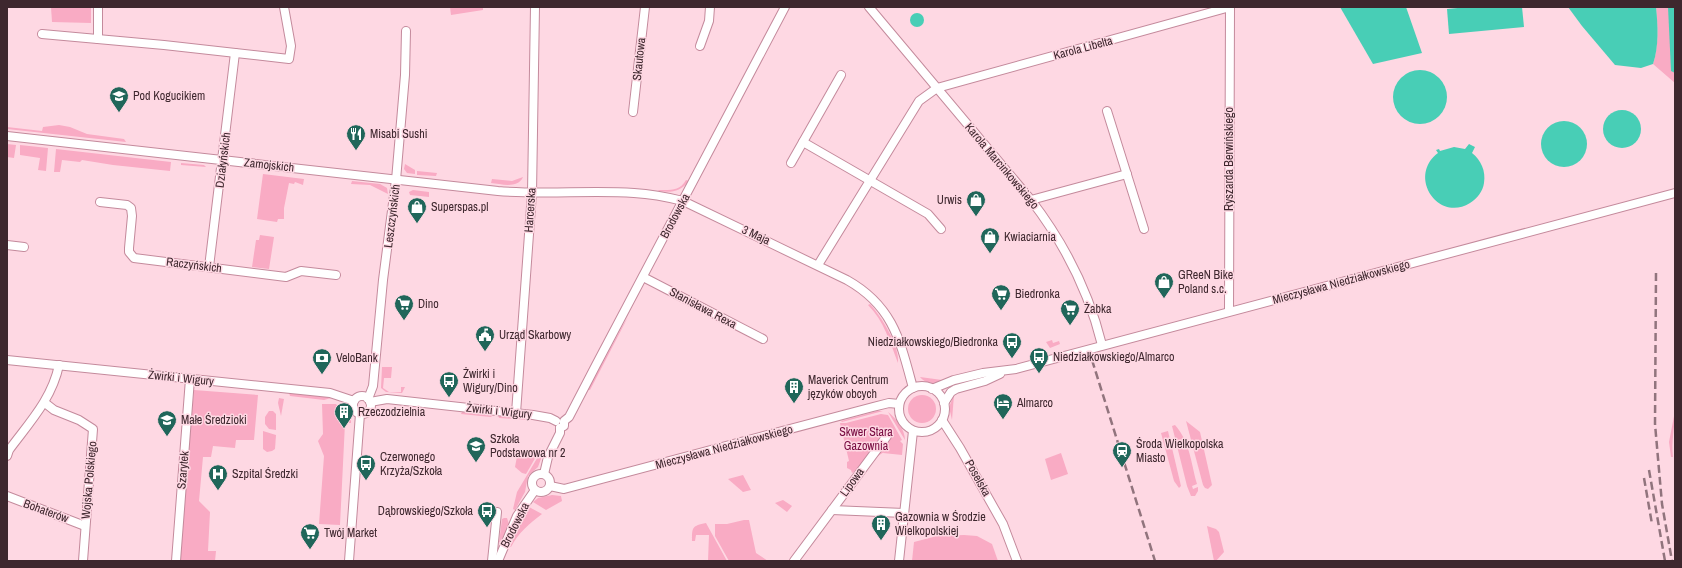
<svg xmlns="http://www.w3.org/2000/svg" width="1682" height="568" viewBox="0 0 1682 568" font-family="'Archivo Narrow',sans-serif">
<style>
.green{fill:#f9abc4}
.water{fill:#48ceb6}
.lines{fill:none;stroke-linecap:round;stroke-linejoin:round}
.minor-casing{stroke:#c48a9c;stroke-width:10}
.minor{stroke:#fff;stroke-width:8}
.rail{stroke:#91747d;stroke-width:2.5;stroke-dasharray:8 4;stroke-linecap:butt}
.labels{text-anchor:middle;stroke-width:3;stroke-linejoin:round;paint-order:stroke}
.street-label{font-size:12px;fill:#3e272e;stroke:#fed8e3}
.poi-label{font-size:12px;fill:#3e272e;stroke:#fed8e3;text-anchor:start}
.park-label{font-size:12px;fill:#76093f;stroke:#fed8e3}
</style>
<rect width="100%" height="100%" fill="#fed8e3"/>
<g class="green">
<polygon points="51,7 91,7 91,23 52,22"/>
<polygon points="450,7 483,7 483,10 451,15"/>
<path d="M1656 7H1675V83L1653 64C1659 46 1658 26 1656 7Z"/>
<polygon points="59,125 70,127 87,134 124,139 126,142 7,129 7,127 42,131 43,127"/>
<polygon points="7,144 16,145 14,158 7,157"/>
<polygon points="20,145 48,148 46,171 38,170 40,158 20,155"/>
<polygon points="56,149 171,162 170,171 113,165 82,160 80,162 62,160 60,172 54,172"/>
<polygon points="181,163 204,165 206,167 181,165"/>
<polygon points="405,164 415,170 415,174 407,173 404,169"/>
<polygon points="417,171 437,173 436,176 417,175"/>
<polygon points="263,174 304,179 303,185 295,182 294,184 289,183 284,208 284,219 278,219 277,222 257,219"/>
<path d="M523 177C518 189 501 184 491 183L492 179 512 181Z"/>
<path d="M686 180 689 181C680 192 671 193 658 191L659 190C671 190 680 191 686 180Z"/>
<polygon points="352,181 380,184 387,188 388,194 370,185 351,184"/>
<polygon points="413,190 429,192 429,197 410,195 409,192"/>
<polygon points="260,235 274,237 269,269 252,267 256,240 259,240"/>
<path d="M870 304C881 316 900 346 898 363 890 342 884 321 868 305Z"/>
<polygon points="628,317 590,390 588,390 623,325"/>
<polygon points="1052,340 1053,343 1059,341 1060,344 1050,348 1046,342"/>
<polygon points="382,367 392,367 391,378 384,378 383,388 389,392 401,392 401,387 405,387 402,393 386,392 381,388"/>
<path d="M920 377 942 380 948 378 950 379C940 382 928 387 920 377Z"/>
<polygon points="194,390 258,395 254,440 236,440 235,448 213,446 211,457 203,457 199,501 210,512 208,551 216,551 215,561 179,561"/>
<polygon points="289,393 328,397 331,398 324,400 290,396"/>
<circle cx="922" cy="409" r="14"/>
<polygon points="954,395 952,420 949,407"/>
<polygon points="279,398 284,399 281,416 278,403"/>
<polygon points="322,404 336,404 340,409 344,407 351,418 351,423 345,423 340,525 319,524 324,456 318,441 323,434"/>
<polygon points="269,411 273,411 276,414 276,430 269,429 265,424 265,417"/>
<polygon points="877,411 883,411 842,422 841,421"/>
<path d="M1675 411C1675 427 1671 441 1673 457H1671L1669 442Z"/>
<polygon points="462,412 493,415 491,417 461,414"/>
<path d="M888 412C896 418 905 430 905 440Z"/>
<polygon points="881,414 888,415 902,440 900,441 903,444 902,455 883,453 884,452 852,473 851,470 847,468 847,462 849,461 840,423 846,423"/>
<polygon points="498,415 530,419 530,420 499,418"/>
<polygon points="1186,421 1200,432 1212,485 1208,489 1205,488 1203,485"/>
<path d="M1175 425C1190 442 1191 463 1197 484L1192 486 1193 489 1198 487V491L1195 496H1191L1187 486 1172 426Z"/>
<polygon points="263,431 276,435 275,449 272,451 267,452 263,449"/>
<polygon points="1168,431 1181,486 1179,488 1174,481 1161,433"/>
<polygon points="518,451 537,455 526,474 522,473 515,467"/>
<polygon points="1061,453 1068,474 1051,480 1045,459"/>
<polygon points="539,455 542,456 538,467 528,476 525,492 515,510 513,509 517,492"/>
<polygon points="743,475 751,490 743,492 728,479"/>
<polygon points="552,495 561,496 562,501 546,510 533,502 538,498"/>
<polygon points="783,500 792,506 787,512 775,503"/>
<path d="M529 507 542 514C530 523 518 533 511 547H510L521 521Z"/>
<polygon points="504,518 507,518 509,524 503,537 499,543 502,519"/>
<polygon points="744,520 749,520 756,553 768,561 729,561 715,536 715,524 727,524"/>
<path d="M706 523 727 561H708L709 535H696L695 541H692C692 527 692 526 706 523Z"/>
<polygon points="1207,526 1216,529 1219,532 1224,552 1216,561 1214,561"/>
<polygon points="964,535 977,536 992,544 998,561 912,561 914,542 937,536"/>
</g>
<g class="water">
<polygon points="1340,7 1406,7 1422,53 1373,64"/>
<polygon points="1468,7 1522,7 1524,27 1449,34 1447,9"/>
<path d="M1568 7H1656C1658 26 1659 46 1653 64L1641 68 1615 65 1582 26Z"/>
<polygon points="1668,7 1675,7 1675,73 1671,71"/>
<circle cx="917" cy="20" r="7"/>
<circle cx="1420" cy="97" r="27"/>
<circle cx="1622" cy="129" r="19"/>
<circle cx="1564" cy="144" r="23"/>
<path d="M1469 144 1475 147 1472 153C1481 160 1486 171 1484 183 1483 191 1477 199 1470 203 1438 223 1407 176 1438 153L1436 150 1439 149 1440 151 1454 147 1465 149Z"/>
</g>
<g class="lines">
<defs>
<g id="minor">
<polyline points="98,7 98,39"/>
<path d="M869 7 1031 200C1064 243 1089 292 1102 345"/>
<polyline points="42,34 164,45 289,59 291,46 284,7"/>
<polyline points="700,46 709,21 710,7"/>
<polyline points="1107,111 1144,229"/>
<polyline points="633,112 645,7"/>
<path d="M7 136 498 191C543 195 589 190 634 193 651 194 667 197 683 201L847 280C893 306 900 340 913 388"/>
<polyline points="803,142 928,214 941,229"/>
<polyline points="791,163 841,75"/>
<polyline points="1031,200 1127,174"/>
<polyline points="100,202 127,205 131,208 132,216 129,248 129,252 134,258 286,277 301,271 336,275"/>
<polyline points="7,245 24,247"/>
<polyline points="818,265 919,101 937,88 1230,7"/>
<polyline points="209,267 235,53"/>
<polyline points="643,277 763,339"/>
<polyline points="1229,311 1230,7"/>
<polyline points="7,360 330,393 354,401"/>
<circle cx="922" cy="409" r="23"/>
<polyline points="932,389 954,380 983,373 1016,369 1675,193"/>
<circle cx="362" cy="405" r="9"/>
<polyline points="368,399 373,386 383,280 396,180 405,75 406,31"/>
<polyline points="370,402 387,399 533,415 550,418 556,421"/>
<polyline points="45,403 54,410 79,420 93,429 83,561"/>
<polyline points="944,403 951,392 956,389 985,381 1000,374"/>
<polyline points="516,413 532,193 535,7"/>
<polyline points="942,420 960,448 1003,524 1017,561"/>
<polyline points="560,428 564,426 564,421 569,417 596,365 785,7"/>
<path d="M7 456 9 450C29 423 52 399 59 365"/>
<polyline points="544,474 548,457 560,433 560,428"/>
<circle cx="541" cy="483" r="9"/>
<polyline points="550,486 564,489 873,407 889,403 899,404"/>
<polyline points="7,496 85,526"/>
<polyline points="832,510 904,513"/>
<polyline points="176,561 190,379"/>
<polyline points="349,561 360,414"/>
<polyline points="492,561 497,512"/>
<polyline points="498,561 517,516 535,490"/>
<polyline points="794,561 887,436"/>
<polyline points="899,561 913,431"/>
</g>
</defs>
<use href="#minor" class="minor-casing"/>
<use href="#minor" class="minor"/>
<g class="rail">
<polyline points="1656,273 1655,424 1662,504 1672,561"/>
<polyline points="1092,360 1155,561"/>
<polyline points="1649,470 1665,561"/>
<polyline points="1644,478 1652,524"/>
</g>
</g>
<defs>
<symbol id="school-pin" viewBox="-11 -11 22 30"><path d="M0 17L-7.5 6A9.5 9.5 0 1 1 7.5 6Z" fill="#20665a" stroke="#fed8e3"/><path d="M0-5L7-2L0 1L-7-2ZM-4 1L0 2.5L4 1V4Q0 6-4 4Z" fill="#fff"/></symbol>
<symbol id="restaurant-pin" viewBox="-11 -11 22 30"><path d="M0 17L-7.5 6A9.5 9.5 0 1 1 7.5 6Z" fill="#20665a" stroke="#fed8e3"/><path d="M-5-6h1v4h1v-4h1v4h1v-4h1v5L-1.5 .5V6h-2V.5L-5-1ZM5-6V6H3V1.5H1.5Q1.5-4 5-6Z" fill="#fff"/></symbol>
<symbol id="shop-pin" viewBox="-11 -11 22 30"><path d="M0 17L-7.5 6A9.5 9.5 0 1 1 7.5 6Z" fill="#20665a" stroke="#fed8e3"/><path d="M-5-2.5h2.3a2.7 3.5 0 0 1 5.4 0H5L5.5 6h-11ZM-1.5-2.5h3a1.5 2.3 0 0 0-3 0Z" fill="#fff"/></symbol>
<symbol id="supermarket-pin" viewBox="-11 -11 22 30"><path d="M0 17L-7.5 6A9.5 9.5 0 1 1 7.5 6Z" fill="#20665a" stroke="#fed8e3"/><path d="M-6-5.5h2.5l.6 2H6L4.5 2H-2.5L-4.4-4H-6ZM-1.5 3.2a1.3 1.3 0 1 0 .1 0ZM3 3.2a1.3 1.3 0 1 0 .1 0Z" fill="#fff"/></symbol>
<symbol id="civic-pin" viewBox="-11 -11 22 30"><path d="M0 17L-7.5 6A9.5 9.5 0 1 1 7.5 6Z" fill="#20665a" stroke="#fed8e3"/><path d="M-.6-6.5H3V-4.5H.6V-3L4-1V1h2V6H-6V1h2V-1L-.6-3ZM-1.2 2.5V6h2.4V2.5Z" fill="#fff"/></symbol>
<symbol id="bus-pin" viewBox="-11 -11 22 30"><path d="M0 17L-7.5 6A9.5 9.5 0 1 1 7.5 6Z" fill="#20665a" stroke="#fed8e3"/><path d="M-5-6H5V4H4V6H2V4H-2V6H-4V4H-5ZM-3.5-4V0h7V-4ZM-3.5 1.2v1.5H-2V1.2ZM2 1.2v1.5H3.5V1.2Z" fill="#fff"/></symbol>
<symbol id="bank-pin" viewBox="-11 -11 22 30"><path d="M0 17L-7.5 6A9.5 9.5 0 1 1 7.5 6Z" fill="#20665a" stroke="#fed8e3"/><path d="M-6-4H6V4H-6ZM0-2.3a2.3 2.3 0 1 0 0 4.6a2.3 2.3 0 1 0 0-4.6Z" fill="#fff"/></symbol>
<symbol id="building-pin" viewBox="-11 -11 22 30"><path d="M0 17L-7.5 6A9.5 9.5 0 1 1 7.5 6Z" fill="#20665a" stroke="#fed8e3"/><path d="M-4-6H4V6H1V3H-1V6H-4ZM-2.5-4.3h1.7v1.8h-1.7ZM.8-4.3h1.7v1.8H.8ZM-2.5-1h1.7V.8h-1.7ZM.8-1h1.7V.8H.8Z" fill="#fff"/></symbol>
<symbol id="hotel-pin" viewBox="-11 -11 22 30"><path d="M0 17L-7.5 6A9.5 9.5 0 1 1 7.5 6Z" fill="#20665a" stroke="#fed8e3"/><path d="M-6-4.5h1.5V1H6V5H4.5V3h-9V5H-6ZM-4 0a1.8 1.8 0 1 1 3.6 0ZM.5 0V-2.5h3Q6-2.5 6 0Z" fill="#fff"/></symbol>
<symbol id="station-pin" viewBox="-11 -11 22 30"><path d="M0 17L-7.5 6A9.5 9.5 0 1 1 7.5 6Z" fill="#20665a" stroke="#fed8e3"/><path d="M-3-6H3Q5-6 5-4V2Q5 4 3 4L4.5 6H3L1.5 4h-3L-3 6H-4.5L-3 4Q-5 4-5 2V-4Q-5-6-3-6ZM-3.5-4v3h7v-3ZM-3.5 1v1.5H-2V1ZM2 1v1.5H3.5V1Z" fill="#fff"/></symbol>
<symbol id="hospital-pin" viewBox="-11 -11 22 30"><path d="M0 17L-7.5 6A9.5 9.5 0 1 1 7.5 6Z" fill="#20665a" stroke="#fed8e3"/><path d="M-5-5h3v3.5h4V-5h3V5h-3V1.5h-4V5h-3Z" fill="#fff"/></symbol>
</defs>
<g fill-rule="evenodd">
<use href="#school-pin" x="108" y="85" width="22" height="30"/>
<use href="#restaurant-pin" x="345" y="123" width="22" height="30"/>
<use href="#shop-pin" x="965" y="189" width="22" height="30"/>
<use href="#shop-pin" x="406" y="196" width="22" height="30"/>
<use href="#shop-pin" x="979" y="226" width="22" height="30"/>
<use href="#shop-pin" x="1153" y="271" width="22" height="30"/>
<use href="#supermarket-pin" x="990" y="283" width="22" height="30"/>
<use href="#supermarket-pin" x="393" y="293" width="22" height="30"/>
<use href="#supermarket-pin" x="1059" y="298" width="22" height="30"/>
<use href="#civic-pin" x="474" y="324" width="22" height="30"/>
<use href="#bus-pin" x="1001" y="331" width="22" height="30"/>
<use href="#bus-pin" x="1028" y="346" width="22" height="30"/>
<use href="#bank-pin" x="311" y="347" width="22" height="30"/>
<use href="#bus-pin" x="438" y="370" width="22" height="30"/>
<use href="#building-pin" x="783" y="376" width="22" height="30"/>
<use href="#hotel-pin" x="992" y="392" width="22" height="30"/>
<use href="#building-pin" x="333" y="401" width="22" height="30"/>
<use href="#school-pin" x="156" y="409" width="22" height="30"/>
<use href="#school-pin" x="465" y="435" width="22" height="30"/>
<use href="#station-pin" x="1111" y="440" width="22" height="30"/>
<use href="#bus-pin" x="355" y="453" width="22" height="30"/>
<use href="#hospital-pin" x="207" y="463" width="22" height="30"/>
<use href="#bus-pin" x="476" y="500" width="22" height="30"/>
<use href="#building-pin" x="870" y="513" width="22" height="30"/>
<use href="#supermarket-pin" x="299" y="522" width="22" height="30"/>
</g>
<g class="labels">
<g class="street-label">
<text transform="translate(1083 48) rotate(-15)" y="4">Karola Libelta</text>
<text transform="translate(639 59) rotate(-84)" y="4">Skautowa</text>
<text transform="translate(1229 159) rotate(-90)" y="4">Ryszarda Berwińskiego</text>
<text transform="translate(223 160) rotate(-83)" y="4">Działyńskich</text>
<text transform="translate(269 165) rotate(6)" y="4">Zamojskich</text>
<text transform="translate(1002 166) rotate(50)" y="4">Karola Marcinkowskiego</text>
<text transform="translate(530 210) rotate(-86)" y="4">Harcerska</text>
<text transform="translate(392 216) rotate(-83)" y="4">Leszczyńskich</text>
<text transform="translate(675 216) rotate(-62)" y="4">Brodowska</text>
<text transform="translate(756 235) rotate(25)" y="4">3 Maja</text>
<text transform="translate(194 265) rotate(7)" y="4">Raczyńskich</text>
<text transform="translate(1341 282) rotate(-15)" y="4">Mieczysława Niedziałkowskiego</text>
<text transform="translate(703 308) rotate(28)" y="4">Stanisława Rexa</text>
<text transform="translate(181 378) rotate(6)" y="4">Żwirki i Wigury</text>
<text transform="translate(499 411) rotate(6)" y="4">Żwirki i Wigury</text>
<text transform="translate(724 447) rotate(-15)" y="4">Mieczysława Niedziałkowskiego</text>
<text transform="translate(183 470) rotate(-85)" y="4">Szarytek</text>
<text transform="translate(978 478) rotate(61)" y="4">Poselska</text>
<text transform="translate(89 480) rotate(-85)" y="4">Wojska Polskiego</text>
<text transform="translate(852 482) rotate(-54)" y="4">Lipowa</text>
<text transform="translate(46 511) rotate(20)" y="4">Bohaterów</text>
<text transform="translate(515 525) rotate(-63)" y="4">Brodowska</text>
</g>
<g class="poi-label">
<text x="133" y="100">Pod Kogucikiem</text>
<text x="370" y="138">Misabi Sushi</text>
<text x="962" y="204" text-anchor="end">Urwis</text>
<text x="431" y="211">Superspas.pl</text>
<text x="1004" y="241">Kwiaciarnia</text>
<text x="1178" y="279">GReeN Bike<tspan x="1178" dy="14">Poland s.c.</tspan></text>
<text x="1015" y="298">Biedronka</text>
<text x="418" y="308">Dino</text>
<text x="1084" y="313">Żabka</text>
<text x="499" y="339">Urząd Skarbowy</text>
<text x="998" y="346" text-anchor="end">Niedziałkowskiego/Biedronka</text>
<text x="1053" y="361">Niedziałkowskiego/Almarco</text>
<text x="336" y="362">VeloBank</text>
<text x="463" y="378">Żwirki i<tspan x="463" dy="14">Wigury/Dino</tspan></text>
<text x="808" y="384">Maverick Centrum<tspan x="808" dy="14">języków obcych</tspan></text>
<text x="1017" y="407">Almarco</text>
<text x="358" y="416">Rzeczodzielnia</text>
<text x="181" y="424">Małe Średzioki</text>
<text x="490" y="443">Szkoła<tspan x="490" dy="14">Podstawowa nr 2</tspan></text>
<text x="1136" y="448">Środa Wielkopolska<tspan x="1136" dy="14">Miasto</tspan></text>
<text x="380" y="461">Czerwonego<tspan x="380" dy="14">Krzyża/Szkoła</tspan></text>
<text x="232" y="478">Szpital Średzki</text>
<text x="473" y="515" text-anchor="end">Dąbrowskiego/Szkoła</text>
<text x="895" y="521">Gazownia w Środzie<tspan x="895" dy="14">Wielkopolskiej</tspan></text>
<text x="324" y="537">Twój Market</text>
</g>
<g class="park-label">
<text x="866" y="436">Skwer Stara<tspan x="866" dy="14">Gazownia</tspan></text>
</g>
</g>
<rect width="1682" height="568" fill="none" stroke="#3e272e" stroke-width="16"/>
</svg>
